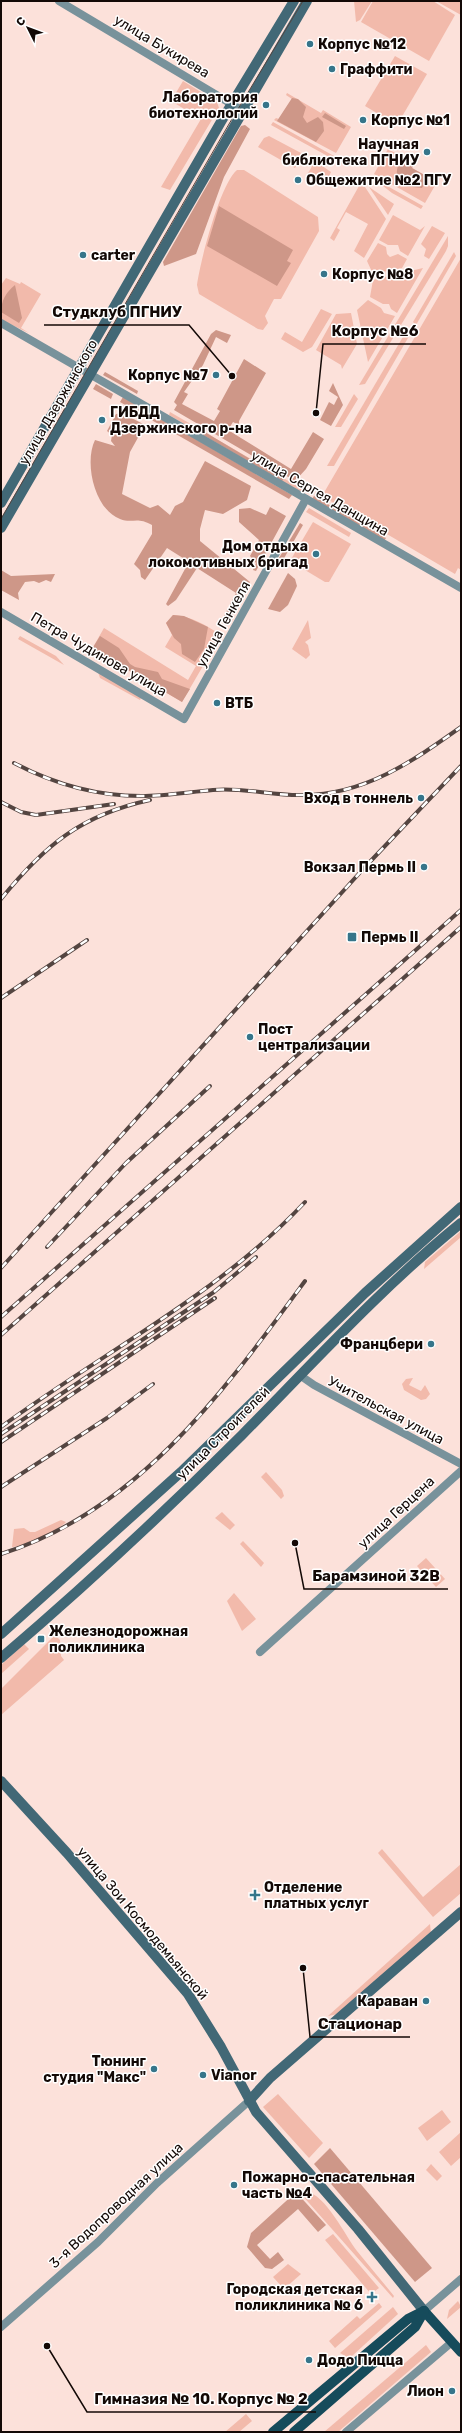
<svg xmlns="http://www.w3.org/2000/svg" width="462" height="2433" viewBox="0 0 462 2433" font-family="Rubik,sans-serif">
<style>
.green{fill:#f2baab}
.forest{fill:#ce9788}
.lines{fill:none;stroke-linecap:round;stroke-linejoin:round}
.minor{stroke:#78929b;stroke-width:8}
.secondary{stroke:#426876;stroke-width:10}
.primary{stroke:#164b5b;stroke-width:10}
.tram{stroke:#544541;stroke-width:1}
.rail-casing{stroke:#544541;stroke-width:4}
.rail{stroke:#fff;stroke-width:2.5;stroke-dasharray:8;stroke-linecap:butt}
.poi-dot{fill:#36758a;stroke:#fff;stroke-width:1.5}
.labels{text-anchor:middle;stroke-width:3;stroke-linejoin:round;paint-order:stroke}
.poi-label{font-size:14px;font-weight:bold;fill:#130906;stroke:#fff;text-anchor:start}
.street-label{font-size:14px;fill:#130906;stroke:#fff}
.leader{fill:none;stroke:#130906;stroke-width:1.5}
.callout-dot{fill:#130906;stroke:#fff;stroke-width:1.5}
.callout-label{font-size:15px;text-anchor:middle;font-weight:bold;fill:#130906;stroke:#fff;stroke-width:3;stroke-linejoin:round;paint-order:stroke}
</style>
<rect width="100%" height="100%" fill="#fce1da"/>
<g class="green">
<polygon points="354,1 372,1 360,20 356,22"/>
<polygon points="373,1 433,1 455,15 429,61 361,22"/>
<polygon points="436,1 461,1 461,15"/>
<polygon points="395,56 427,74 397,125 365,106"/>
<polygon points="183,81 217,102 219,108 170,190 161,187 201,119 171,101"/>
<polygon points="287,93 321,113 323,110 351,127 336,153 274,120 276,118 279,119 292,99 286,95"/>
<polygon points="273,122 334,156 333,159 271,125"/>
<polygon points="269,136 301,153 302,156 295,168 258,147 264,138"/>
<polygon points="388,149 414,164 412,168 437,182 425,203 374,174"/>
<polygon points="315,161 331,172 325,185 307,175"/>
<path d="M237 170H244L318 217 319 231 281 299H274L265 316 268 323 263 330 258 329 199 294 197 285C200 262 220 184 237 170Z"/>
<polygon points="373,178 423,206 421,209 392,193"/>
<polygon points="359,186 365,187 386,219 364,258 354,251 368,224 346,212 337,228 340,230 334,241 330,238"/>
<polygon points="369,187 394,204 388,215"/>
<polygon points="393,215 420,230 425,226 408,256 400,251 398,245 388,245 379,240"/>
<polygon points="432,226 445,233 429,259 424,256 426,249 421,244"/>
<polygon points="448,236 448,246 446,251 365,384 359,385"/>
<polygon points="378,243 386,247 387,254 390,257 398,254 407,259 402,268 373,274 367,261"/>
<polygon points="454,252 456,256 416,325 413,322"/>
<polygon points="461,258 461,570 458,568 455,574 322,496"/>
<polygon points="423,268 397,313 391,309 389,304 383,304 370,297 373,280"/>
<polygon points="6,278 20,284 21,282 41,294 21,328 29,333 1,320 1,285"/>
<polygon points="368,300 381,308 384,313 395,316 368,362 357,310"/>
<polygon points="321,309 332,314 312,347 303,352 281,339 285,332 302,342"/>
<polygon points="351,313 357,344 342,369 341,365 316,350 336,314"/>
<polygon points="407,330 412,331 334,466 327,466"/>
<polygon points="354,394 358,399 341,427 335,427"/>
<polygon points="170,412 304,490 302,493 169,415"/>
<polygon points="309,508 351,533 349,537 306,512"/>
<polygon points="313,522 351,544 329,582 325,582 290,561"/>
<path d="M173 615C192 616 205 625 221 635L182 702 92 649 104 628 188 680 196 666 165 647 172 635 166 623Z"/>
<polygon points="308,620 311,638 305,642 308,645 310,655 306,659 292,649"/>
<polygon points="20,636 56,656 64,665 18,639"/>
<polygon points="98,672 142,696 140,700 100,678"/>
<polygon points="461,1231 461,1237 424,1269 425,1262"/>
<polygon points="413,1378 409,1385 421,1391 425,1385 430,1394 426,1399 421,1400 404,1390 402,1384 406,1379"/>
<polygon points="266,1472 282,1490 284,1496 281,1499 261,1477"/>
<polygon points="222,1512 235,1525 230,1530 215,1518"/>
<path d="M61 1520 66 1522C58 1531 24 1547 12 1547L14 1529 24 1528 30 1532H35Z"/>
<polygon points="243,1541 264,1563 261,1567 240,1544"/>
<polygon points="426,1558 445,1579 436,1587 417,1566"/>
<polygon points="234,1593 256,1619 242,1631 227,1601"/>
<polygon points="55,1635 60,1640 61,1656 64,1660 1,1715 1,1689"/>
<polygon points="24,1644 29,1649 1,1674 1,1665"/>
<polygon points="382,1849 423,1897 461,1864 461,1893 433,1917 378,1853"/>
<polygon points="430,1924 431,1933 338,2014 328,2016"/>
<polygon points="278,2094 323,2143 309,2158 263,2107"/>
<polygon points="442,2110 451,2122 427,2141 418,2128"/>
<polygon points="461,2132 461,2157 451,2166 439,2152"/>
<polygon points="431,2164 442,2176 437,2181 426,2170"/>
<path d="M306 2192C325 2193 346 2237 357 2251 369 2266 382 2281 394 2296L393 2298 301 2194Z"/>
<polygon points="333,2234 379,2288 371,2294 325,2240"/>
<polygon points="288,2264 301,2274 284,2289 273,2277"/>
<polygon points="458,2301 461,2307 447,2319 449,2310"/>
<polygon points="379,2303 382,2307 335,2348 329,2341 357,2316 360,2319"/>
<polygon points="393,2307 398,2314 352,2356 347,2357 340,2353"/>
<polygon points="426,2345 431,2352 338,2432 324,2432"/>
<polygon points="246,2414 252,2421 239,2432 225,2432"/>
</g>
<g class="forest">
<polygon points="292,98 298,99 306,107 303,117 307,123 318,117 323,122 324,131 316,142 277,121"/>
<polygon points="325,113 346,126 344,129 322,117"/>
<polygon points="245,125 250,129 224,177 196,254 164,266 163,262 241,126"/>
<path d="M402 157 414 164 412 168 428 177 422 188 403 186C394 176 396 169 402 157Z"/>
<polygon points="219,206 293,250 287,261 291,263 277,286 207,246"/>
<path d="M15 285 22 318 19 323 1 312C1 301 6 292 15 285Z"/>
<polygon points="216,330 231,335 227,343 216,337 203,365 184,392 188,394 182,404 214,421 220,411 217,409 244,359 266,373 239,421 239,425 233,422 228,430 291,469 313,432 324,439 306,469 295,481 174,410 177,405 174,402 211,334"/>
<polygon points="105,372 138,391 137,394 103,375"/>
<polygon points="333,383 343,405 331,426 320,420 329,402 334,405 338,397 329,391"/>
<polygon points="96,384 113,394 111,399 93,389"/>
<polygon points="123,397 292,495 289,499 120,402"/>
<path d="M122 413 145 425 130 452 122 494 150 508 158 505 170 515 175 506 183 502 205 461 251 486 247 500 223 514 205 510 200 529V541L250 582 230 619 224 616 236 593 197 568 176 600 168 606 166 604 185 569 186 560 167 548 145 580 141 577 140 570 134 564 152 534V525C136 516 133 524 120 519 94 509 84 462 95 440L115 446 111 441 112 435 107 431 116 414Z"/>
<polygon points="193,425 284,479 282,481 191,428"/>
<polygon points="314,496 386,538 384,541 312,499"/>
<polygon points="270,507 286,516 256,571 253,570 256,563 250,556 259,540 239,522 239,509 250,508 266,515"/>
<polygon points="300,523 303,525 283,560 279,558"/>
<polygon points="1,570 11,576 55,574 51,582 46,580 39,583 34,581 25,582 18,593 19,600 1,590"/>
<polygon points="288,573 295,579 297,586 288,605 280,612 268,609"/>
<polygon points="173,615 184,616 208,627 204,649 195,662 182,654 181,644 174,638 166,623"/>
<polygon points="100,636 119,648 130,664 135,667 158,672 162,679 190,689 182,702 92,649"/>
<polygon points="330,2148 432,2268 415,2282 314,2164"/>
<polygon points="296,2192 326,2225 318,2232 298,2209 257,2245 270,2259 278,2252 284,2260 272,2269 265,2268 247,2247 251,2233"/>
</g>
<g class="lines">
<g class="minor">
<polyline points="59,1 250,115"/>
<polyline points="1,323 461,588"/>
<polyline points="1,612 184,719 306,499"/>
<polyline points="301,1376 314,1385 461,1464"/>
<polyline points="260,1652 461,1471"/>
<polyline points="424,2311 461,2279"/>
<polyline points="1,2327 98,2242 157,2183 249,2101"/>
<polyline points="346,2432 452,2342"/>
</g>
<g class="secondary">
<polyline points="1,503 222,120 294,1"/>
<polyline points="1,528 307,1"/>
<polyline points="1,1634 181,1472 365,1293 461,1207"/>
<path d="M1 1658C84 1587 164 1513 242 1435 313 1363 382 1287 461 1223"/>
<polyline points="1,1781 67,1853 188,1994 221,2047 256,2112 358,2229 424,2311"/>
<polyline points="249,2101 270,2078 461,1912"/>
</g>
<g class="primary">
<polyline points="424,2311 461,2352"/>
<polyline points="273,2432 408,2319 424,2311"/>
<polyline points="294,2432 415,2327 424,2311"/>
</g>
<polyline class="tram" points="1,519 229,124 303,1"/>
<defs>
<g id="rail">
<path d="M14 763C54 784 95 796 141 796 165 796 189 792 213 790 243 787 273 796 303 795 365 795 413 761 461 727"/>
<polyline points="1,802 21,812 36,815 114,804"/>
<path d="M1 899C45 845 81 815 150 800"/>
<polyline points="1,998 87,940"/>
<polyline points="47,1247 126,1163 210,1086"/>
<polyline points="1,1268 365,867 461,766"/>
<polyline points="1,1317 461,910"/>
<polyline points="1,1335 461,927"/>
<path d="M1 1427C103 1352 218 1295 305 1202"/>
<polyline points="1,1434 214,1292 256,1257"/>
<polyline points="1,1442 215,1298"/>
<polyline points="1,1487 107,1418 153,1384"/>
<path d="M1 1554C138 1511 224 1391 305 1281"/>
</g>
</defs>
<use href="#rail" class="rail-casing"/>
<use href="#rail" class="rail"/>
</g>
<g class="poi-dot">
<circle cx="310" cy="44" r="4"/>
<circle cx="332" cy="69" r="4"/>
<circle cx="266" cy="105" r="4"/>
<circle cx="363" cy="120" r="4"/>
<circle cx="427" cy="152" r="4"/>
<circle cx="298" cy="180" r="4"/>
<circle cx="83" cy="255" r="4"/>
<circle cx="324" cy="274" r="4"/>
<circle cx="216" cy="375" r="4"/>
<circle cx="102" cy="420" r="4"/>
<circle cx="316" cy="554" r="4"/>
<circle cx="217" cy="703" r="4"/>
<circle cx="421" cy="798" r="4"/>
<circle cx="424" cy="867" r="4"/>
<rect x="347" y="932" width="10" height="10" rx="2"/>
<circle cx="250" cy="1037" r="4"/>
<circle cx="431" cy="1344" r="4"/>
<rect x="37" y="1635" width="8" height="8" rx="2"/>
<path d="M253 1889h4v4h4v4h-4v4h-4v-4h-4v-4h4z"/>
<circle cx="426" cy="2001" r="4"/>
<circle cx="154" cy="2069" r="4"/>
<circle cx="203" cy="2075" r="4"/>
<circle cx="234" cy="2185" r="4"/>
<path d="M370 2291h4v4h4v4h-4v4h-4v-4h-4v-4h4z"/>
<circle cx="309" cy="2360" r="4"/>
<circle cx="452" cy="2391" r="4"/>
</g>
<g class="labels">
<g class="poi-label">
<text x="318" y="49">Корпус №12</text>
<text x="340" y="74">Граффити</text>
<text x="258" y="102" text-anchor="end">Лаборатория<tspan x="258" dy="16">биотехнологий</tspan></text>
<text x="371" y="125">Корпус №1</text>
<text x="419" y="149" text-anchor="end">Научная<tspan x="419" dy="16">библиотека ПГНИУ</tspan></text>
<text x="306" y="185">Общежитие №2 ПГУ</text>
<text x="91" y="260">carter</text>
<text x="332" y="279">Корпус №8</text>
<text x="208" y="380" text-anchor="end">Корпус №7</text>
<text x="110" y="417">ГИБДД<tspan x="110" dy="16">Дзержинского р-на</tspan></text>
<text x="308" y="551" text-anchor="end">Дом отдыха<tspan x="308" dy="16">локомотивных бригад</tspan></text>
<text x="225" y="708">ВТБ</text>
<text x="413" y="803" text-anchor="end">Вход в тоннель</text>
<text x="416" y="872" text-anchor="end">Вокзал Пермь II</text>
<text x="361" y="942">Пермь II</text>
<text x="258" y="1034">Пост<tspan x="258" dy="16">централизации</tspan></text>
<text x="423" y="1349" text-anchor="end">Францбери</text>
<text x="49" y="1636">Железнодорожная<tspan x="49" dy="16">поликлиника</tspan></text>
<text x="264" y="1892">Отделение<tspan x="264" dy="16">платных услуг</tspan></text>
<text x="418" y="2006" text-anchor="end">Караван</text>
<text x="146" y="2066" text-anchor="end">Тюнинг<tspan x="146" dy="16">студия "Макс"</tspan></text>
<text x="211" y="2080">Vianor</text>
<text x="242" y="2182">Пожарно-спасательная<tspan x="242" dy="16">часть №4</tspan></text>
<text x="363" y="2294" text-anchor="end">Городская детская<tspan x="363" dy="16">поликлиника № 6</tspan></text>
<text x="317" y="2365">Додо Пицца</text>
<text x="444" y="2396" text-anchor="end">Лион</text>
</g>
<g class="street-label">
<text transform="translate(162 46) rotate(31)" y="5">улица Букирева</text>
<text transform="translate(58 402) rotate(-60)" y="5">улица Дзержинского</text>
<text transform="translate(320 493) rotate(30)" y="5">улица Сергея Данщина</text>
<text transform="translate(223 624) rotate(-61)" y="5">улица Генкеля</text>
<text transform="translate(99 654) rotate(30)" y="5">Петра Чудинова улица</text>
<text transform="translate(386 1410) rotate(28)" y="5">Учительская улица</text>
<text transform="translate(223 1433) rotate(-45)" y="5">улица Строителей</text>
<text transform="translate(396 1512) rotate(-43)" y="5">улица Герцена</text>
<text transform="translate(143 1923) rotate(50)" y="5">улица Зои Космодемьянской</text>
<text transform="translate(116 2205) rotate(-43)" y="5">3-я Водопроводная улица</text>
</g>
</g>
<path class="leader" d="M232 376L189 325H44M316 413L323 344H426M295 1543L304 1589H448M303 1968L310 2037H410M47 2346L87 2412H316"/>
<g class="callout-dot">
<circle cx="232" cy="376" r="4"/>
<circle cx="316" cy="413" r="4"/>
<circle cx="295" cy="1543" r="4"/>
<circle cx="303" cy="1968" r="4"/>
<circle cx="47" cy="2346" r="4"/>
</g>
<g class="callout-label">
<text x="117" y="317">Студклуб ПГНИУ</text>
<text x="375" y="336">Корпус №6</text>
<text x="376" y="1581">Барамзиной 32В</text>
<text x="360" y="2029">Стационар</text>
<text x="201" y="2404">Гимназия № 10. Корпус № 2</text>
</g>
<rect width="462" height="2433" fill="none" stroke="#130906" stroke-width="4"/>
<g transform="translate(28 28) rotate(312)" stroke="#ffffff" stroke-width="3" paint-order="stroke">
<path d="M0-3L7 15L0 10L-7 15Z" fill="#130906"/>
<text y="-6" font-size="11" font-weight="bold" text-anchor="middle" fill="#130906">С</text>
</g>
</svg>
